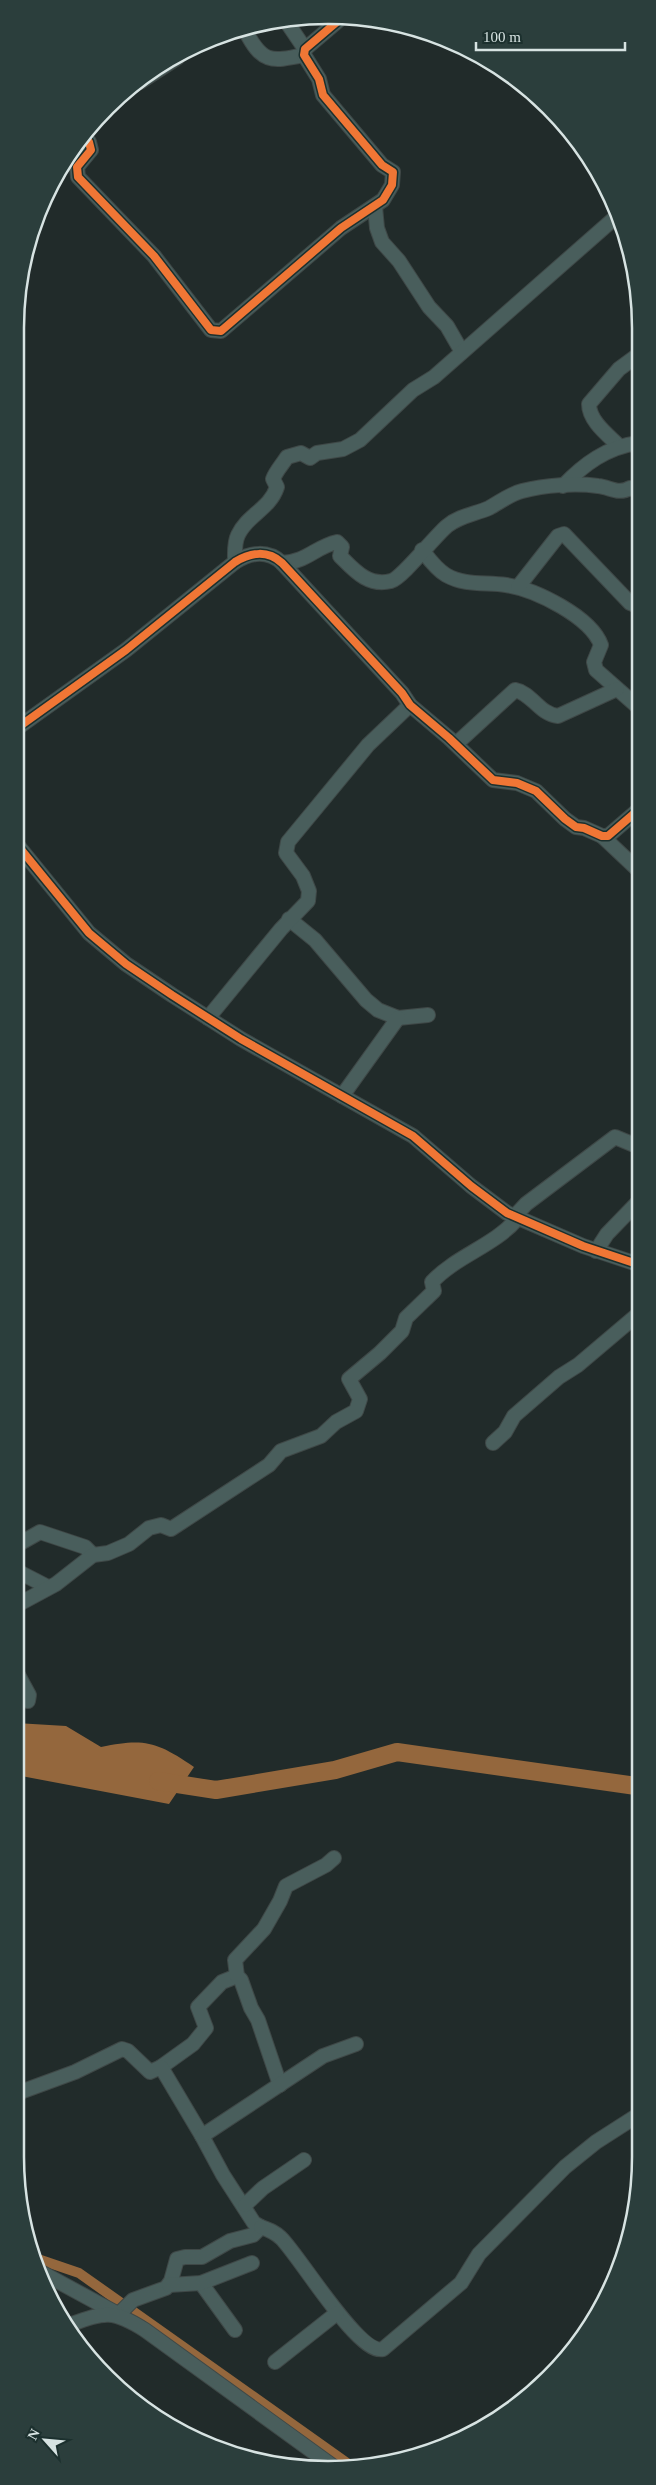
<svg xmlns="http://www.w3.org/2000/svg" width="656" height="2485" viewBox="0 0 656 2485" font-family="'Times New Roman',serif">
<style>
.water{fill:#94673d}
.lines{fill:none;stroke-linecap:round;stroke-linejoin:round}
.canal{stroke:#94673d;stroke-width:10}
.river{stroke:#94673d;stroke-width:18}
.minor-casing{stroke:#3f4847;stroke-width:16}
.minor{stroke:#495e5c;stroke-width:14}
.cycleway-casing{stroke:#1c302e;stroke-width:11}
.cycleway{stroke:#f07635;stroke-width:8}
.rim{fill:none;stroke:#d7e3e2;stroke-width:2.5}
</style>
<rect width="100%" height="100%" fill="#212b2a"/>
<path class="water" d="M16 1723 66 1726 101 1747C145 1738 157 1742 194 1767L169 1804 16 1775Z"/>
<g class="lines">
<polyline class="canal" points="35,2258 79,2273 350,2465"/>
<polyline class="river" points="158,1781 216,1790 335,1770 397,1752 636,1786"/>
<defs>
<g id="minor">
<polyline points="286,21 305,49"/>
<path d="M245 30C262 63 270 62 304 55"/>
<polyline points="140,82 177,58"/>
<polyline points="85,137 89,142 91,150 77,167 78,177 154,256 211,330 221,331 341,228 383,200 392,185 393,172 382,165 323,95 319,79 304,55 305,49 338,21"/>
<polyline points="375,207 377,228 382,242 399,261 429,307 447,326 462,352"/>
<path d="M619 446C608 435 589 421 589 404L619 369 638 355"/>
<path d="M563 486C584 464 607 447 638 443"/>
<path d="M422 550C429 559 436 569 446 575 465 586 486 582 506 585 535 589 591 617 601 645L594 662 596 670 638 707"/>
<path d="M235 562C235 553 234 543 238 535 247 515 270 509 277 487L273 479C276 471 282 465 287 457L301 453 310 458 317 453 343 449 360 440 413 390 434 377 617 216"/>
<path d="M282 563C307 562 315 547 337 542L342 547 340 556C354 570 368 587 391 581 402 578 434 537 447 526 459 516 475 514 489 508 500 502 510 494 522 491 545 485 575 483 598 486 610 487 618 495 630 488L638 490"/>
<polyline points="518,587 558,536 564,534 630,603 638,606"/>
<path d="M20 726 126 650 235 562C251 552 268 550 282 563L402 693 410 705 449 738 493 780 517 783 536 791 565 819 576 827 584 828 602 836H608L637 811"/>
<path d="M456 744 515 690C532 693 539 714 558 716L617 689"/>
<polyline points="602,836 637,869"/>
<polyline points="19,847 89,933 126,964 172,995 241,1039 413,1136 471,1186 507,1213 583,1246 637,1264"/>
<polyline points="289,919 315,940 366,1000 378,1010 398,1018 428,1015"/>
<polyline points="208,1018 281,929 308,901 309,891 303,876 286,853 288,842 368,745 410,705"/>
<polyline points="342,1096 398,1018"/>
<polyline points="514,1217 526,1204 615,1137 632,1144 637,1142"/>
<polyline points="596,1251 607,1234 637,1203"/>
<polyline points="493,1443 505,1432 514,1416 559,1377 578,1365 637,1315"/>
<polyline points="17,1545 40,1532 85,1547 93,1555"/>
<polyline points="17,1571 48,1587"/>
<path d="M17 1605 56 1584 93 1555 108 1553 129 1544 149 1528 161 1525 171 1529 269 1465 281 1451 321 1436 336 1422 356 1411 360 1399 349 1379 380 1353 402 1331 406 1318 434 1291 432 1282C456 1256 494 1246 517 1219"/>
<polyline points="17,1673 29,1695 28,1701"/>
<polyline points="161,2067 193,2044 206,2028 198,2007 222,1982 237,1976"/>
<polyline points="280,2085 258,2020 251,2008 241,1980 237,1976 235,1960 264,1929 280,1901 286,1886 326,1865 334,1858"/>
<polyline points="15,2094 75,2072 122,2049 128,2051 150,2072 161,2067 202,2136 223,2175 254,2223 261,2227 253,2235 230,2241 202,2257 185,2257 177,2259 171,2281 166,2288 133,2300 119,2314"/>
<polyline points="202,2136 323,2056 356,2044"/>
<polyline points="245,2205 263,2188 304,2160"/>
<path d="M261 2227C269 2230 275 2232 281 2238 299 2255 359 2356 383 2349L461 2283 479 2254 565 2167 596 2142 635 2117"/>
<polyline points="37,2270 118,2314"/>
<polyline points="201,2283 235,2330"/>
<polyline points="169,2285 201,2283 252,2263"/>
<path d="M69 2325C105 2312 112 2309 145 2330L334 2467"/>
<polyline points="275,2362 337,2313"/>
</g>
</defs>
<use href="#minor" class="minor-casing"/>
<use href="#minor" class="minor"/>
<defs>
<g id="cycleway">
<polyline points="85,137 89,142 91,150 77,167 78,177 154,256 211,330 221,331 341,228 383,200 392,185 393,172 382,165 323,95 319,79 304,55 305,49 338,21"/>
<path d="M20 726 126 650 235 562C251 552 268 550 282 563L402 693 410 705 449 738 493 780 517 783 536 791 565 819 576 827 584 828 602 836H608L637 811"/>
<polyline points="19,847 89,933 126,964 172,995 241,1039 413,1136 471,1186 507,1213 583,1246 637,1264"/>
</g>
</defs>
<use href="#cycleway" class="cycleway-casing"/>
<use href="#cycleway" class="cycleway"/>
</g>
<path d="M0 0H656V2485H0ZM328 24H328A304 304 0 0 1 632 328V2157A304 304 0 0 1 328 2461H328A304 304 0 0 1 24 2157V328A304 304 0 0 1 328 24Z" fill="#2b3e3c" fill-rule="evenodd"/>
<path class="rim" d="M328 24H328A304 304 0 0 1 632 328V2157A304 304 0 0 1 328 2461H328A304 304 0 0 1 24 2157V328A304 304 0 0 1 328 24Z"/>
<g transform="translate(45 2440) rotate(297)" stroke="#1c302e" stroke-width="4" paint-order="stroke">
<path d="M0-4L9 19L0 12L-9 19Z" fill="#d7e3e2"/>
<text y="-8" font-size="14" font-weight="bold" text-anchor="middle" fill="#d7e3e2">N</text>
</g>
<path d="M476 42v8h149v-8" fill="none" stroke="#d7e3e2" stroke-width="2.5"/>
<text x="483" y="42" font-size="15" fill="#d7e3e2" stroke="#1c302e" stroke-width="4" paint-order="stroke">100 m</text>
</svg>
